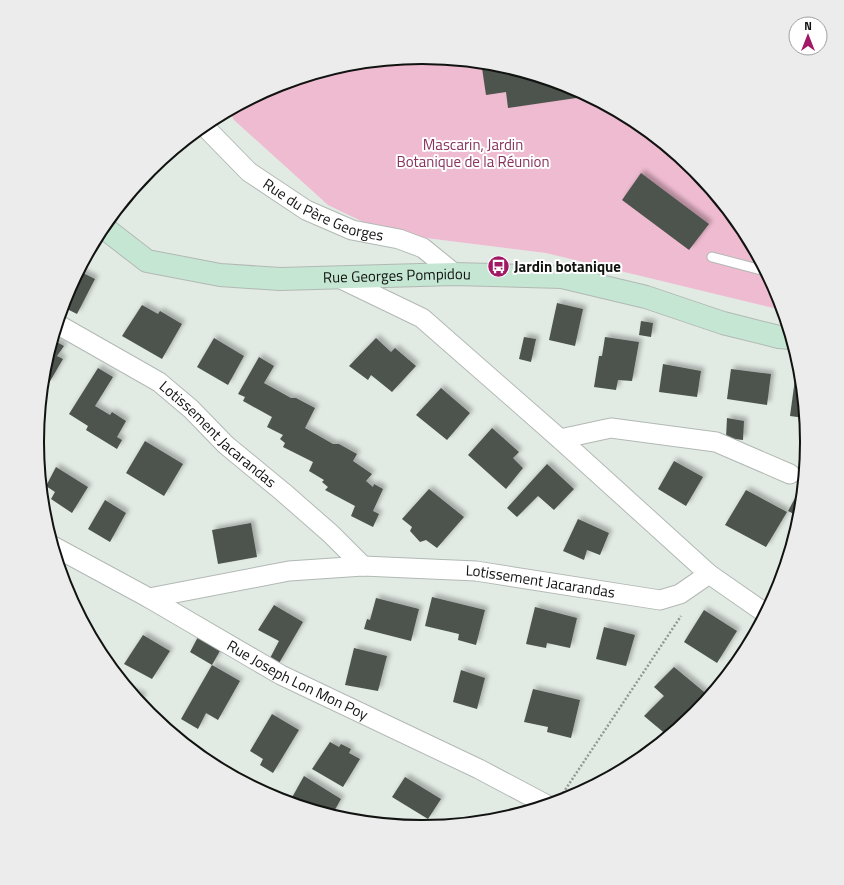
<svg xmlns="http://www.w3.org/2000/svg" width="844" height="885" viewBox="0 0 844 885" font-family="'Titillium Web',sans-serif">
<style>
.green{fill:#efbbd0}
.building{fill:#4d534e;filter:url(#shadow)}
.lines{fill:none;stroke-linecap:round;stroke-linejoin:round}
.service-casing{stroke:#b2b9b4;stroke-width:11}
.minor-casing{stroke:#b2b9b4;stroke-width:21}
.secondary-casing{stroke:#b2b9b4;stroke-width:24}
.path{stroke:#929893;stroke-width:2.5;stroke-dasharray:2 2;stroke-linecap:butt}
.service{stroke:#fff;stroke-width:9}
.minor{stroke:#fff;stroke-width:19}
.secondary{stroke:#c4e6d2;stroke-width:22}
.labels{text-anchor:middle;stroke-width:4;stroke-linejoin:round;paint-order:stroke}
.park-label{font-size:15px;fill:#88325c;stroke:#fff}
.street-label{font-size:15px;fill:#111311;stroke:#fff}
.poi-label{font-size:15px;font-weight:bold;fill:#111311;stroke:#fff;text-anchor:start}
.rim{fill:none;stroke:#111311;stroke-width:2}
</style>
<defs>
<filter id="shadow"><feDropShadow dx="3.5" dy="-3.5" stdDeviation="2" flood-color="#0004"/></filter>
</defs>
<rect width="100%" height="100%" fill="#e2eae4"/>
<polygon class="green" points="422,58 497,65 570,87 636,123 694,170 742,229 778,295 782,310 546,253 386,233 328,205 234,120 229,111 275,87 347,65"/>
<g class="building">
<polygon points="499,65 570,87 583,94 583,97 508,108 506,92 486,95 482,68"/>
<polygon points="641,173 709,224 689,250 622,200"/>
<polygon points="79,271 95,279 77,314 63,307 66,295"/>
<polygon points="557,303 583,309 575,346 549,340"/>
<polygon points="142,305 158,314 160,311 182,324 162,359 122,336"/>
<polygon points="641,321 653,323 651,337 639,335"/>
<polygon points="524,337 536,339 531,362 519,359"/>
<polygon points="605,337 639,342 632,381 618,380 616,390 594,387 599,356 602,356"/>
<polygon points="214,338 244,356 228,385 197,367"/>
<polygon points="376,338 391,352 395,348 416,366 392,392 371,375 368,380 349,366"/>
<polygon points="53,340 64,346 57,356 63,359 49,383 43,379 44,367"/>
<polygon points="259,357 274,366 264,383 291,398 296,398 315,408 305,428 333,444 339,444 357,454 353,461 372,474 366,481 373,487 374,484 383,489 373,511 379,514 373,527 351,516 355,506 325,490 328,487 322,482 324,480 309,471 313,462 283,447 285,443 280,439 283,435 267,427 272,417 243,401 245,397 238,394"/>
<polygon points="663,364 701,371 697,397 659,392"/>
<polygon points="98,368 113,377 95,406 110,415 112,412 126,421 117,437 122,440 117,449 86,430 88,426 69,414"/>
<polygon points="731,369 771,374 767,405 727,399"/>
<polygon points="795,379 801,380 805,418 790,416"/>
<polygon points="441,388 470,413 447,440 416,415"/>
<polygon points="727,418 744,421 743,440 726,438"/>
<polygon points="492,428 519,452 513,458 523,468 506,489 468,455"/>
<polygon points="145,441 183,464 164,496 126,473"/>
<polygon points="674,461 703,477 686,506 658,489"/>
<polygon points="547,464 574,489 554,510 538,496 517,517 507,508"/>
<polygon points="56,467 88,487 72,513 51,499 55,492 46,486"/>
<polygon points="801,487 803,488 800,517 788,511"/>
<polygon points="429,489 464,517 437,548 426,540 420,542 410,531 412,527 402,519"/>
<polygon points="746,490 787,512 766,547 725,525"/>
<polygon points="105,500 126,513 110,542 88,529"/>
<polygon points="578,519 609,533 600,555 587,550 584,560 563,551"/>
<polygon points="798,520 799,520 792,543 786,540"/>
<polygon points="251,523 257,557 218,564 212,530"/>
<polygon points="432,597 485,610 476,645 458,640 459,634 425,626"/>
<polygon points="376,598 419,609 411,641 364,629 367,619 370,620"/>
<polygon points="274,605 303,622 278,665 269,660 279,641 258,630"/>
<polygon points="535,607 577,618 570,648 547,643 546,648 526,644"/>
<polygon points="704,610 737,631 717,663 684,642"/>
<polygon points="604,627 635,635 626,666 596,659"/>
<polygon points="143,635 170,651 152,679 124,664"/>
<polygon points="198,637 221,649 212,665 190,652"/>
<polygon points="354,648 387,656 378,691 345,685"/>
<polygon points="212,665 240,681 218,720 206,713 198,729 181,719"/>
<polygon points="674,667 709,696 694,715 668,736 644,716 664,696 654,687"/>
<polygon points="461,670 485,678 477,709 453,702"/>
<polygon points="533,689 580,700 571,738 547,732 548,727 524,722"/>
<polygon points="129,690 143,696 140,703"/>
<polygon points="272,714 299,730 273,773 260,765 263,759 250,751"/>
<polygon points="330,742 339,747 341,744 351,749 349,753 360,759 343,787 312,769"/>
<polygon points="304,776 341,799 332,815 296,805 290,801"/>
<polygon points="405,777 441,799 428,819 392,797"/>
</g>
<g class="lines">
<defs>
<polyline id="service" points="712,257 765,271"/>
<g id="minor">
<path id="s1" d="M204 126 249 172 306 210 352 230 399 239 423 248 455 274"/>
<polyline points="339,278 422,318 560,439 709,574 765,613"/>
<path id="s2" d="M57 324 159 382 191 409 226 445 283 492 331 534 363 566"/>
<polyline points="560,439 611,428 716,442 790,474"/>
<path id="s3" d="M53 546 149 598 281 675 479 769 547 805"/>
<path id="s4" d="M149 598 289 571 363 566 476 571 660 600 680 594 709 574"/>
</g>
<g id="secondary">
<path id="s5" d="M103 227 147 261 220 275 280 279 455 274 562 277 646 297 723 323 779 337 791 338"/>
</g>
</defs>
<use href="#service" class="service-casing"/>
<use href="#minor" class="minor-casing"/>
<use href="#secondary" class="secondary-casing"/>
<polyline class="path" points="563,793 681,616"/>
<use href="#service" class="service"/>
<use href="#minor" class="minor"/>
<use href="#secondary" class="secondary"/>
</g>
<defs>
<symbol id="bus-disc" viewBox="-11 -11 22 22"><circle r="9.5" fill="#a11865" stroke="#fff"/><path d="M-5-6H5V4H4V6H2V4H-2V6H-4V4H-5ZM-3.5-4V0h7V-4ZM-3.5 1.2v1.5H-2V1.2ZM2 1.2v1.5H3.5V1.2Z" fill="#fff"/></symbol>
</defs>
<g fill-rule="evenodd">
<use href="#bus-disc" x="486" y="254" width="25" height="25"/>
</g>
<g class="labels">
<g class="park-label">
<text x="473" y="150">Mascarin, Jardin<tspan x="473" dy="17">Botanique de la Réunion</tspan></text>
</g>
<g class="street-label">
<text dy="5" stroke="none"><textPath href="#s1" startOffset="149">Rue du Père Georges</textPath></text>
<text dy="5" stroke="none"><textPath href="#s5" startOffset="307">Rue Georges Pompidou</textPath></text>
<text dy="5" stroke="none"><textPath href="#s2" startOffset="196">Lotissement Jacarandas</textPath></text>
<text dy="5" stroke="none"><textPath href="#s4" startOffset="395">Lotissement Jacarandas</textPath></text>
<text dy="5" stroke="none"><textPath href="#s3" startOffset="279">Rue Joseph Lon Mon Poy</textPath></text>
</g>
<g class="poi-label">
<text x="514" y="272">Jardin botanique</text>
</g>
</g>
<path d="M0 0H844V885H0ZM44 442a378 378 0 1 1 756 0a378 378 0 1 1-756 0Z" fill="#ececec" fill-rule="evenodd"/>
<path class="rim" d="M44 442a378 378 0 1 1 756 0a378 378 0 1 1-756 0Z"/>
<g transform="translate(808 36)"><circle r="19" fill="#ffffff" stroke="#a0a1a0"/>
<path d="M0-3L7 15L0 10L-7 15Z" fill="#a11865"/>
<text y="-6" font-size="11" font-weight="bold" text-anchor="middle" fill="#111311">N</text>
</g>
</svg>
